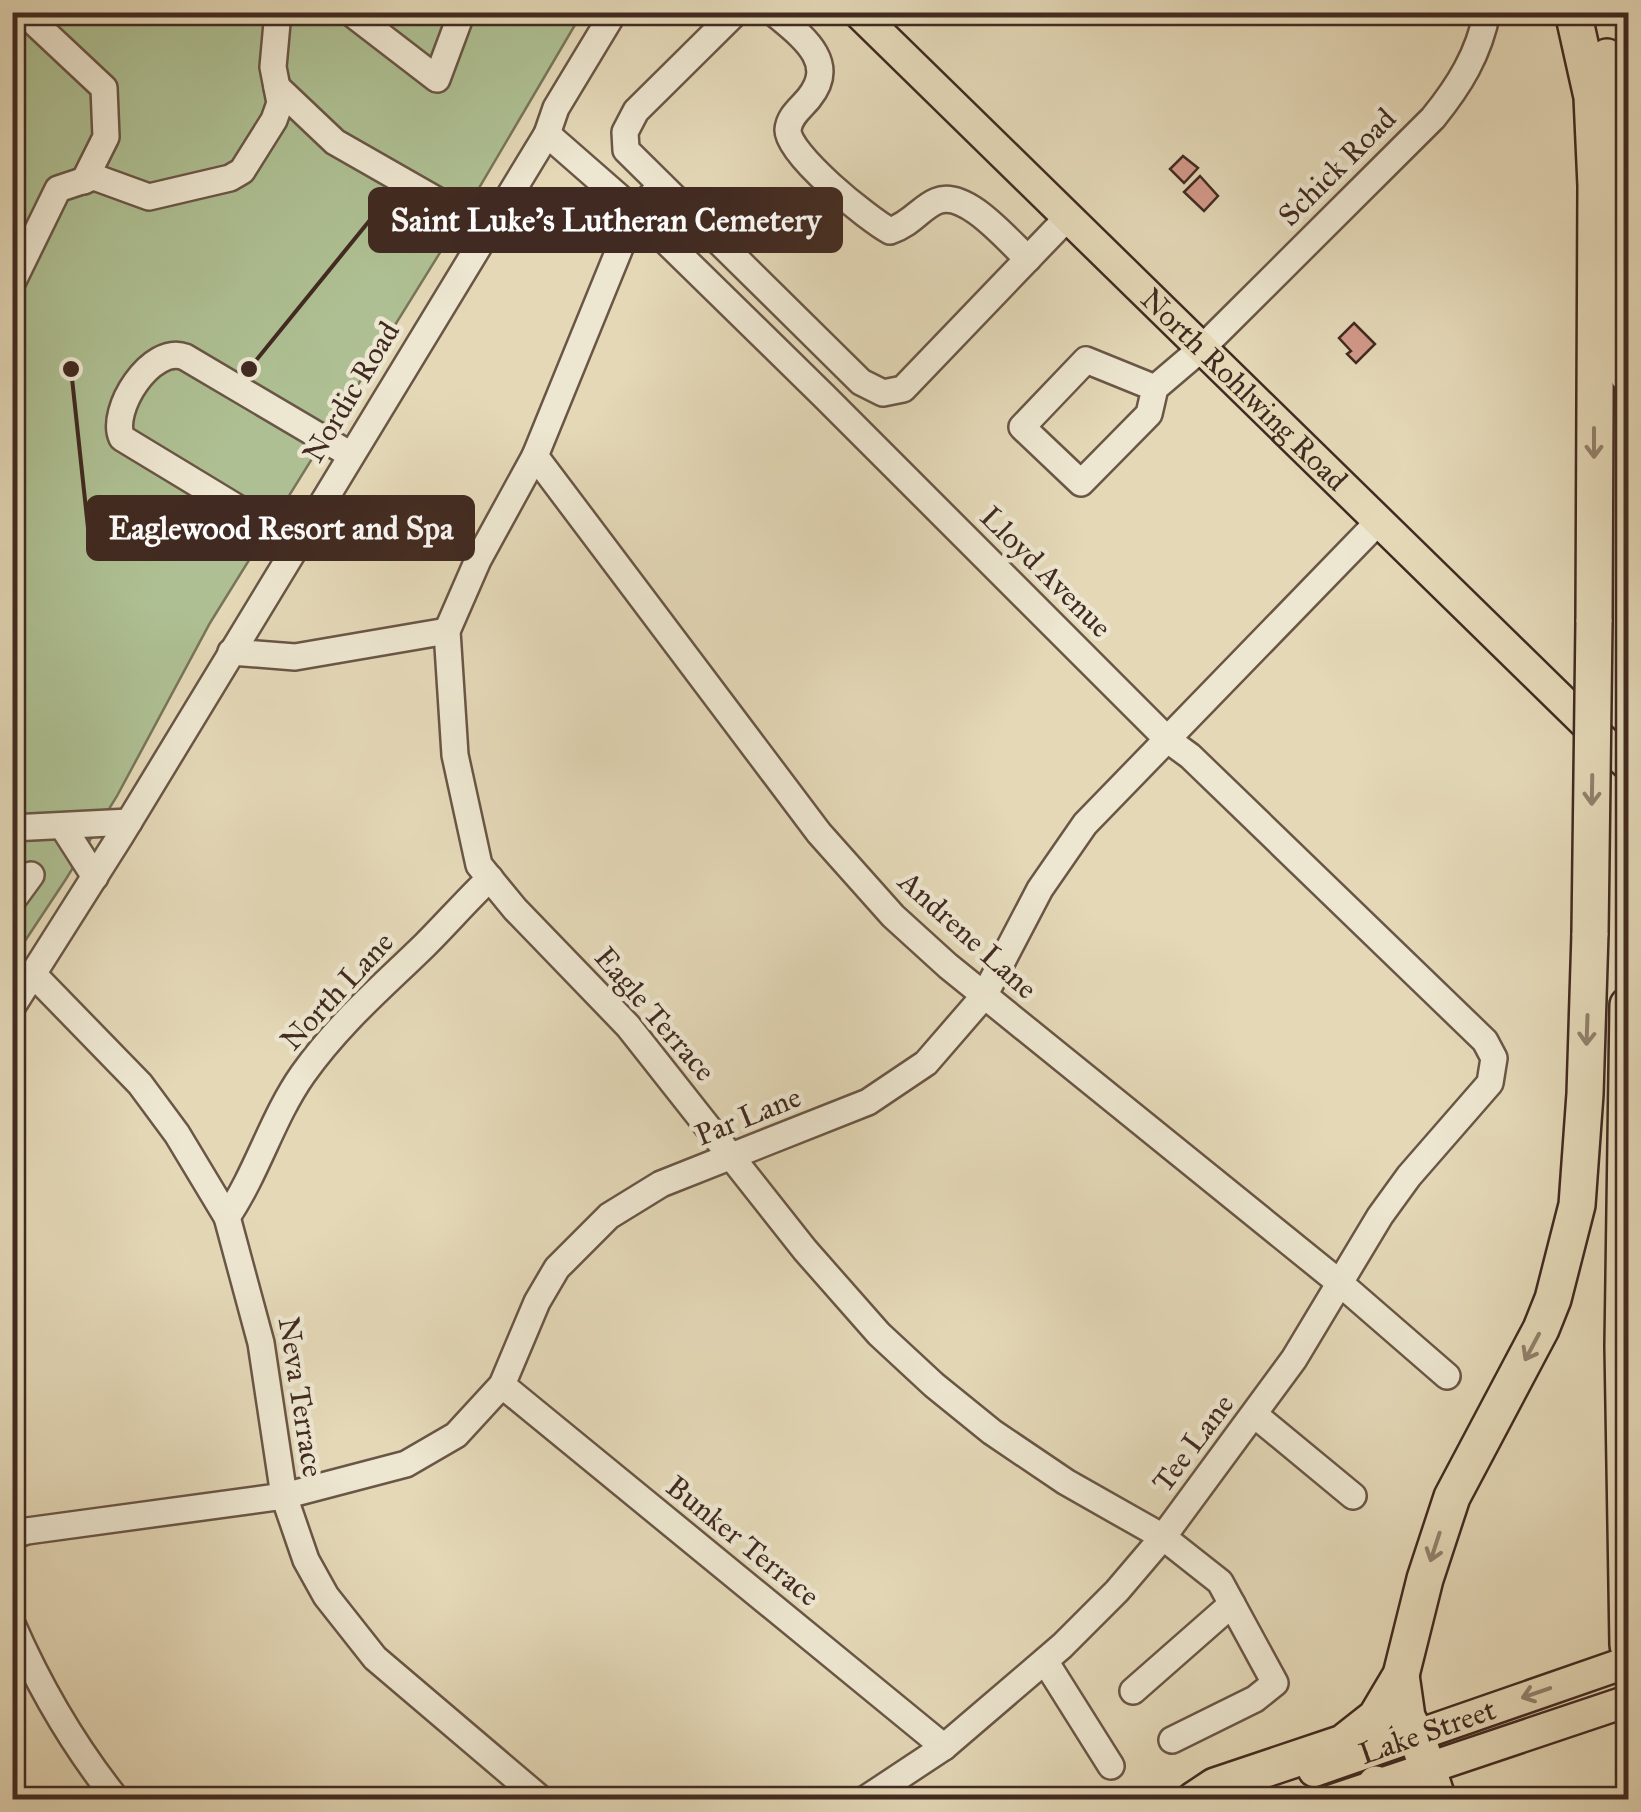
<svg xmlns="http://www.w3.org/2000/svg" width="1641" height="1812" viewBox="0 0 1641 1812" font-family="'IM FELL Great Primer',serif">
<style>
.green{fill:#aec093;stroke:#78755a;stroke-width:2.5}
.building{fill:#d3998a;stroke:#412a21;stroke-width:2.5}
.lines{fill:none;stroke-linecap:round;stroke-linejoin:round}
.minor-casing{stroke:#6a5646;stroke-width:30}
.major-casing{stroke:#412a21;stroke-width:35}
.highway-casing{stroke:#412a21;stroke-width:40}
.minor{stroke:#ede6d0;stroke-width:25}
.major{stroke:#e4d8b7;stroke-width:30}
.highway{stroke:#e4d8b7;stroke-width:35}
.highway-bridge-casing{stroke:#412a21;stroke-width:40;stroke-linecap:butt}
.highway-bridge{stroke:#e4d8b7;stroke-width:35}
.oneway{stroke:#92816c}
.labels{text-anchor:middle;stroke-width:9;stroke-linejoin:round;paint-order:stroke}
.street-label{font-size:30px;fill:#412a21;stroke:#ede6d0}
.leader{fill:none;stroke:#412a21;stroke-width:4}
.callout-dot{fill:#412a21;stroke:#ede6d0;stroke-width:4}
.callout{fill:#412a21;stroke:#412a21;stroke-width:4}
.callout-label{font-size:32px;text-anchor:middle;font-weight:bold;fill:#fff}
</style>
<rect width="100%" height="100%" fill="#e4d8b7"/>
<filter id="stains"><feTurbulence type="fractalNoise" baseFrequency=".002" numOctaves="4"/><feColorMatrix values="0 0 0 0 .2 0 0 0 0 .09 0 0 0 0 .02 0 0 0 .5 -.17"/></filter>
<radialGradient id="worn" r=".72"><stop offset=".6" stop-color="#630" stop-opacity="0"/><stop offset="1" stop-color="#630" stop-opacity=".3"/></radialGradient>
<polygon class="green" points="13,13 582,13 459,222 210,623 117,796 66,879 13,959"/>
<g class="building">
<polygon points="1183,156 1198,168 1184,183 1170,169"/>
<polygon points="1200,176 1218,196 1204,211 1184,192"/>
<polygon points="1354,323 1375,344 1356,363 1347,354 1351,351 1339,338"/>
</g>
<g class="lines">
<defs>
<g id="minor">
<polyline points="23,12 104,88 106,137 84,181"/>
<polyline points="350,12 437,79 462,12"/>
<polyline points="736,12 636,111 625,132 626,150 861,382 883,393 903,389 1068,217"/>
<path d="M773 12C800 35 839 61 809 98 801 108 789 116 788 130 787 154 868 219 890 231 913 223 920 208 937 201 966 189 1008 241 1028 259"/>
<polyline points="277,87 335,142 489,230"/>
<polyline points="547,134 635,211 824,396 1168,740 1190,756 1485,1041 1494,1058 1490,1083 1409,1176 1380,1216 1294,1359 1163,1537 1117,1591 1062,1646 944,1747 864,1800"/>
<polyline points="662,186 635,211 535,456 478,560 447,631 455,755 479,865 515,909 628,1026 805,1250 879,1334 934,1385 992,1432 1066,1482 1163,1537 1220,1582 1275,1683 1255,1699 1172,1740"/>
<polyline points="12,283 58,189 94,177 149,197 230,178 242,171 274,120 280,103 273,67 278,12"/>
<path d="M1155 388 1086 360 1022 427 1081 483 1149 414 1155 388 1202 348 1433 118C1459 86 1479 54 1487 12"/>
<polyline points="535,456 819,833 893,916 948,966 1341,1284 1447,1376"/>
<path d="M297 544 122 438C109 411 151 344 185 357L351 455"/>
<polyline points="231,652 295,657 447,631"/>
<polyline points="63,827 95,877"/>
<polyline points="12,828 129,822"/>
<polyline points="12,901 31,875"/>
<polyline points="34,975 140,1084 177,1134 227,1217 261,1343 284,1496 306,1560 326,1596 375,1658 542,1800"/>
<polyline points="12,1007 121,835 547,134 556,108 614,12"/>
<path d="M227 1217C258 1171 272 1118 303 1074 340 1022 381 988 425 945 447 923 467 900 490 878"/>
<polyline points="502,1385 944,1747"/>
<polyline points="1255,1415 1353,1496"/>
<polyline points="12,1536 27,1531 284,1496 406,1464 456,1435 502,1385 537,1302 557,1268 609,1216 661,1184 868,1102 926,1063 984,996 1040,889 1085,824 1379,521"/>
<path d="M12 1624C40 1688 73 1745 117 1800"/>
<polyline points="1045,1661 1111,1766"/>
<polyline points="1133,1691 1232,1604"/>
</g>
<g id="major">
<path id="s1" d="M858 12 1628 765"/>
<path id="s2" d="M1314 1771 1628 1662"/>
<polyline points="1333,1800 1628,1701"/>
</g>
<g id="highway">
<polyline points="1573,12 1592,97 1596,186 1594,622"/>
<polyline points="1607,57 1621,127 1625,178 1628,375"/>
<polyline points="1628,1005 1623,1346 1628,1645"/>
<polyline points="1401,1675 1407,1717 1417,1737 1438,1800"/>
<polyline points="1376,1784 1399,1800"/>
<polyline points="1194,1800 1215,1786 1343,1743 1376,1717 1401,1675 1425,1579 1452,1497 1541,1329 1553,1299 1577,1205 1585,1094 1590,933"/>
</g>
</defs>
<use href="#minor" class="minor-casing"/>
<use href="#major" class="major-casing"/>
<use href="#highway" class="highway-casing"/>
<use href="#minor" class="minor"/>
<use href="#major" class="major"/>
<use href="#highway" class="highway"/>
<defs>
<polyline id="highway-bridge" points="1590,933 1594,622"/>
</defs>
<use href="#highway-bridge" class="highway-bridge-casing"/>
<use href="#highway-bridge" class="highway-bridge"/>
</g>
<defs><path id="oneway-shaft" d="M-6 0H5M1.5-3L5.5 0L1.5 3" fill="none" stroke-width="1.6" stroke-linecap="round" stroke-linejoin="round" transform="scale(2.5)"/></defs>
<g class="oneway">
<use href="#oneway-shaft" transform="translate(1594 443) rotate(90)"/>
<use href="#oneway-shaft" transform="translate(1592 790) rotate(91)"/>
<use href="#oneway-shaft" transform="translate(1587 1030) rotate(92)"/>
<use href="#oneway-shaft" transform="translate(1532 1347) rotate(118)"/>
<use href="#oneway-shaft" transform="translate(1435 1547) rotate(108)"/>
<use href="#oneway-shaft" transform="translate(1536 1693) rotate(161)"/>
</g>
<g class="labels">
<g class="street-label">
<text transform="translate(1337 167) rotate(-45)" y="10">Schick Road</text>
<text dy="10" stroke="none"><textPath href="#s1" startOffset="540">North Rohlwing Road</textPath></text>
<text transform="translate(351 392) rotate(-59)" y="10">Nordic Road</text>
<text transform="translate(1046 572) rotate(45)" y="10">Lloyd Avenue</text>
<text transform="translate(968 935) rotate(42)" y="10">Andrene Lane</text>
<text transform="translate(337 991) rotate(-47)" y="10">North Lane</text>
<text transform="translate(655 1014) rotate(49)" y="10">Eagle Terrace</text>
<text transform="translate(748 1116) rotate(-22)" y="10">Par Lane</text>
<text transform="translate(301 1397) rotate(81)" y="10">Neva Terrace</text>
<text transform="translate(1193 1443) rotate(-53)" y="10">Tee Lane</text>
<text transform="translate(743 1541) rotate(39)" y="10">Bunker Terrace</text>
<text dy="10" stroke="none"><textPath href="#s2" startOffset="120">Lake Street</textPath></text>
</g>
</g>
<path class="leader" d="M249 369L370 220M71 369L88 528"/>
<g class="callout-dot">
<circle cx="249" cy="369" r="10"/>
<circle cx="71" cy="369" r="10"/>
</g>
<g class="callout">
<rect x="370" y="189" width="471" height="62" rx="10"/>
<rect x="88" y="497" width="385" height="62" rx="10"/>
</g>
<g class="callout-label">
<text x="606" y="231">Saint Luke's Lutheran Cemetery</text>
<text x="281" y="539">Eaglewood Resort and Spa</text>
</g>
<rect width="1641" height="1812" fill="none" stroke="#e4d8b7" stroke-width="50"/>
<rect x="15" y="15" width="1611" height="1782" fill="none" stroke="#412a21" stroke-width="5"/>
<rect x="25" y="25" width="1591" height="1762" fill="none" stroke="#412a21" stroke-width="2.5"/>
<rect width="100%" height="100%" filter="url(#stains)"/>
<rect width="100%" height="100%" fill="url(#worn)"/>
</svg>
